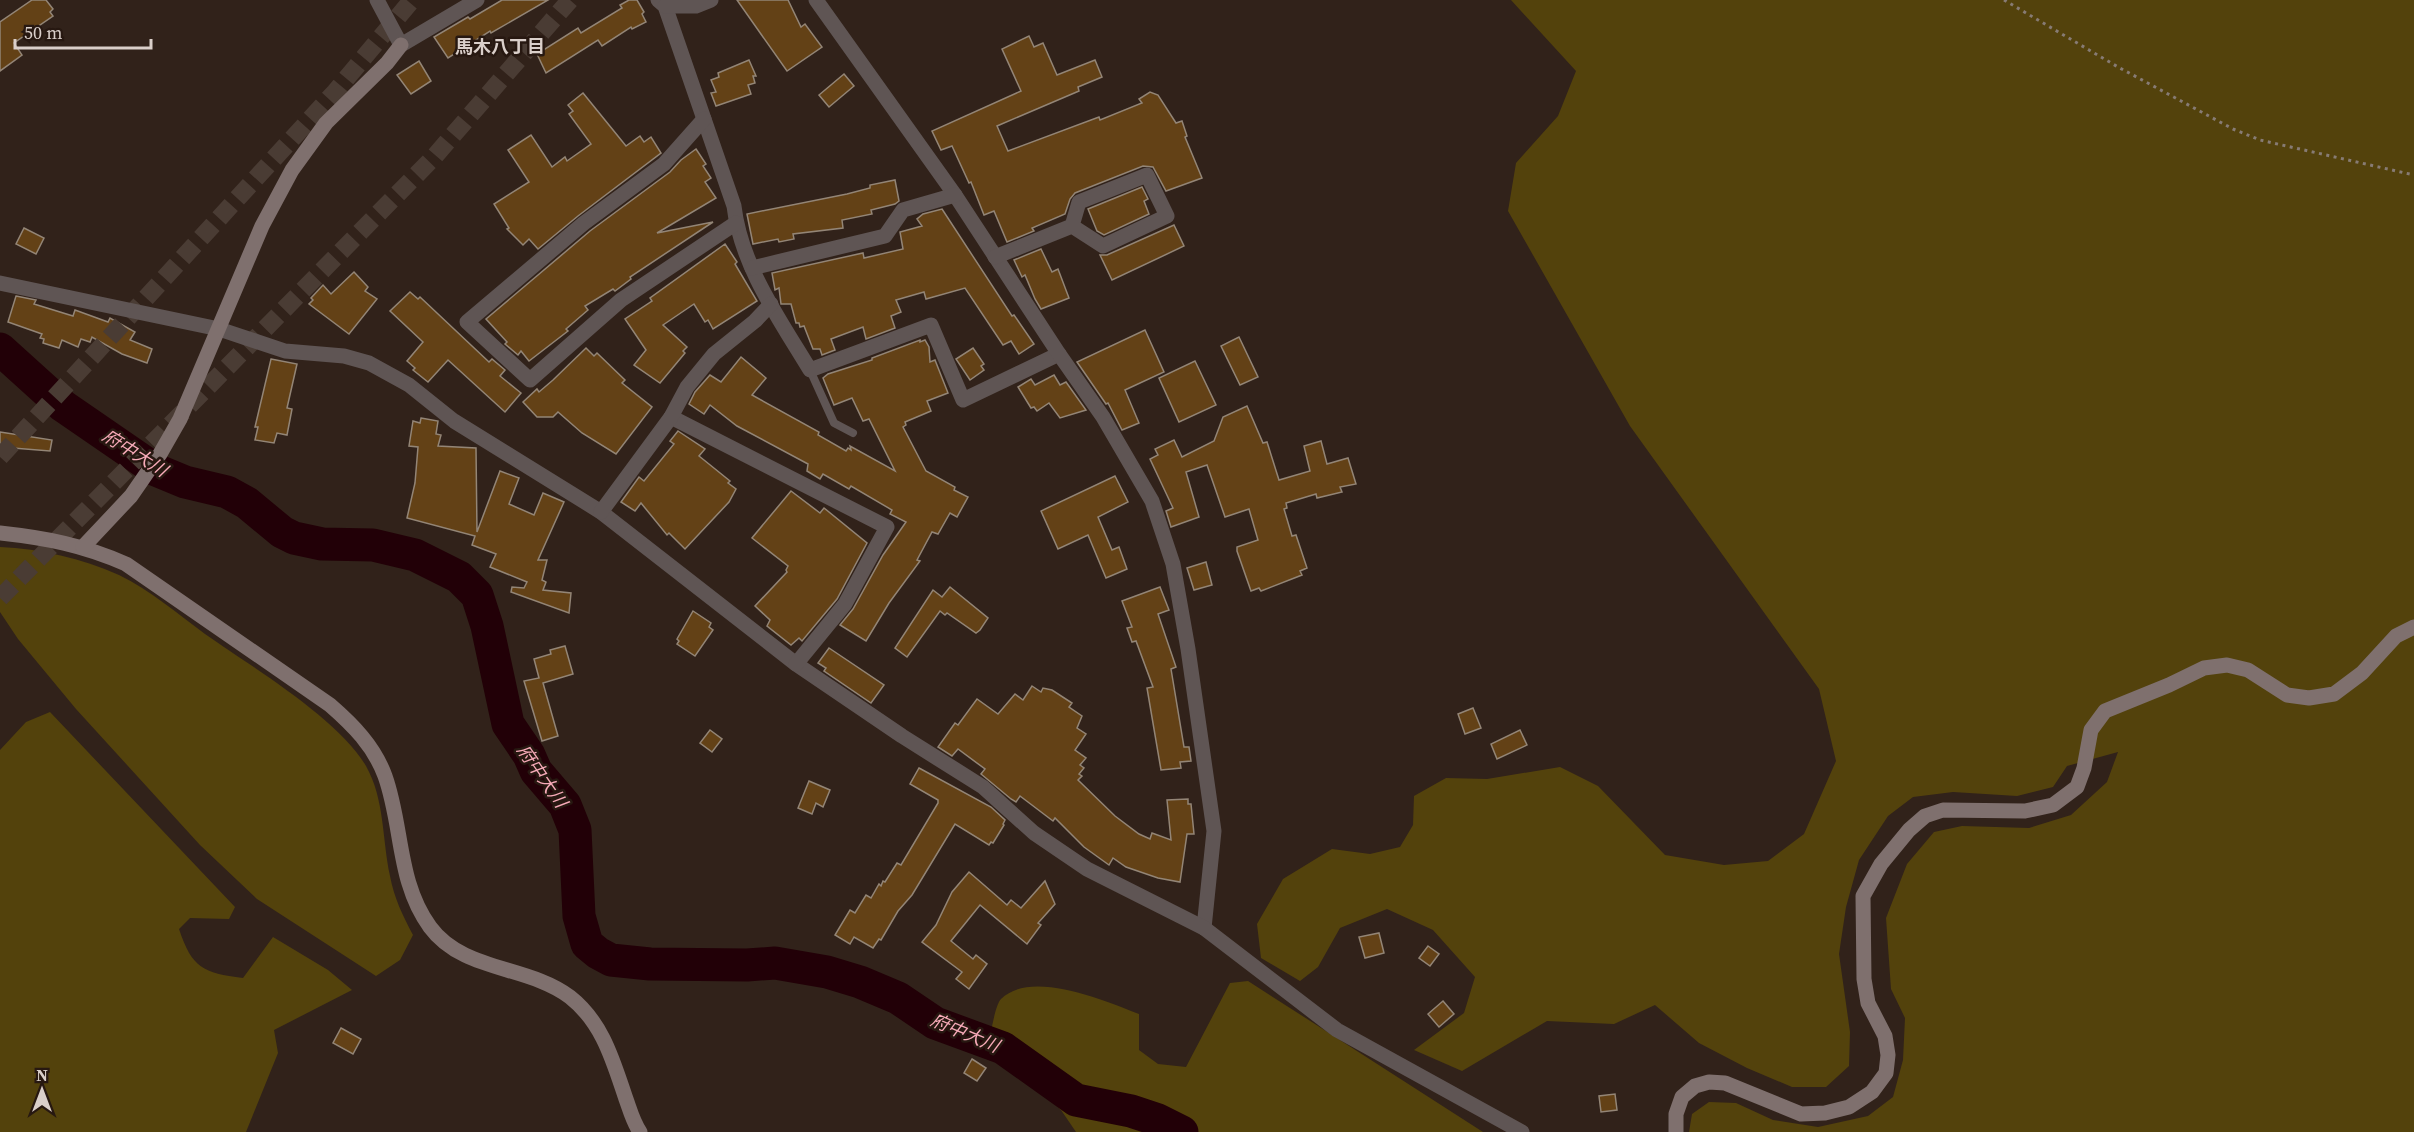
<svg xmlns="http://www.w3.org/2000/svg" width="2414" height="1132" viewBox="0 0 2414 1132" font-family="'Source Serif 4','Noto Sans JP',serif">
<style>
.green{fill:#53420c}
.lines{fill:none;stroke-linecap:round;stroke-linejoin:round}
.river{stroke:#220007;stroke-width:33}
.building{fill:#634116;stroke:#938576;stroke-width:1.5}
.highway-tunnel{stroke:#4a3c34;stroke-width:18;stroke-dasharray:18 9;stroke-linecap:butt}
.path{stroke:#877b74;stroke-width:3;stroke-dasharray:3 4.5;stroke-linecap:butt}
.lane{stroke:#5f5554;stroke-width:8}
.street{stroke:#5f5554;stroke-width:15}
.secondary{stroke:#7f706e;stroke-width:15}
.labels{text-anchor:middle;stroke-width:5;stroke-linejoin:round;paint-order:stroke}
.neighbourhood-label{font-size:18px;font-weight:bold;fill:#dacfca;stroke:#271811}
.water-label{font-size:18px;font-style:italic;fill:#f8abb9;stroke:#271811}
</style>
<rect width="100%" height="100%" fill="#31221a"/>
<g class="green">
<polygon points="1511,0 2414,0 2414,1132 1689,1132 1692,1114 1709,1102 1736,1103 1773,1120 1818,1127 1868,1116 1893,1097 1903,1060 1905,1018 1891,989 1886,918 1907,864 1934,832 1962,826 2029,828 2071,815 2107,782 2118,752 2067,766 2053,787 2017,796 1953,792 1913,797 1888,816 1859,860 1846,907 1839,954 1850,1032 1849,1066 1826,1087 1792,1087 1747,1068 1699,1043 1655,1005 1614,1024 1547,1021 1462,1071 1414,1050 1464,1013 1475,977 1433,930 1387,909 1340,928 1318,967 1300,981 1261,958 1257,924 1283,879 1332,849 1370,854 1400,847 1413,825 1414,796 1446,778 1487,779 1560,767 1598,786 1665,855 1724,865 1768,861 1804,834 1836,761 1819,689 1630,426 1508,211 1516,163 1558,116 1576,71"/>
<path d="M0 547C41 549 81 558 119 575 150 590 178 614 205 634 252 667 338 718 366 766 385 800 382 839 390 876 394 898 403 916 413 935L400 960 376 976 257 899 200 845 76 709 18 639 0 612Z"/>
<path d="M50 712 235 907 229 919 190 918 179 929C192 968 203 973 243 978L273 937 328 970 352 990 274 1030 278 1053 246 1132H0V750L26 722Z"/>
<path d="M1248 981 1483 1132H1076L1061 1110 1023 1075 990 1034C993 1025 995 1006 1001 999 1031 969 1105 1001 1139 1014V1050L1158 1064 1186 1067 1230 983Z"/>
</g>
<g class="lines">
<polyline class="river" points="0,349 63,406 156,470 185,482 227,492 247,503 282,532 294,538 322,544 373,545 415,555 459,577 477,595 487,626 508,724 529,755 536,771 565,805 575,830 579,916 587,944 598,953 611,960 650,964 747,965 775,963 827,972 860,982 898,998 935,1023 1003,1048 1076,1100 1131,1111 1158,1120 1182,1132"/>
</g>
<g class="building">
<polygon points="32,0 46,0 53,9 50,12 53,16 14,43 22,55 0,71 0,22"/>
<polygon points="502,0 548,0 491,33 490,31 448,58 434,37 468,17 470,19"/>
<polygon points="629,0 637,0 644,12 642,14 646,22 632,29 631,27 602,46 598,40 546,73 537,54 578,28 581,33 622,8 620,5"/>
<polygon points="737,0 788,0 801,27 805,24 822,47 787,71"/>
<polygon points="1029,36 1034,47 1043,43 1057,75 1095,60 1102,77 1078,87 1079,91 997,126 1008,151 1099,117 1100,120 1142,103 1139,99 1150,92 1158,95 1176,123 1182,121 1187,136 1185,137 1202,178 1166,191 1153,167 1143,166 1075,193 1070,199 1065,214 1032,228 1034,231 1007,242 994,211 984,215 971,182 969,183 952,146 941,150 932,131 1021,91 1002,49"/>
<polygon points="749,60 756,76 753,76 755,83 748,85 751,94 716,106 711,93 716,92 711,80 719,77 718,73"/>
<polygon points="419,61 431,81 411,94 397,75"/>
<polygon points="844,74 854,86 829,107 819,95"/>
<polygon points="583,93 626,146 640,136 644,142 651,137 661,153 578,216 538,249 529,239 523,245 507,229 509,228 494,204 529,182 508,150 531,135 552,167 565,157 567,161 591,144 569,114 573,111 568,105"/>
<polygon points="696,149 706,164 703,166 711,178 705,182 716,198 657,233 713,222 630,277 631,279 615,291 613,289 585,306 588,310 566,329 568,331 529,361 521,351 518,355 505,344 507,342 486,319 590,231 670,172 681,160"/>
<polygon points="895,180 899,201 895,204 871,210 872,214 842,220 843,228 793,234 794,239 779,242 778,239 753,244 747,214 847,194 870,188 870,185"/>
<polygon points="1142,187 1148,199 1144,201 1149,214 1104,235 1097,231 1088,209"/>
<polygon points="942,209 1012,316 1014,315 1034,344 1019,354 1011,341 1003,345 965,288 926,299 924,292 896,300 901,312 891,316 895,328 866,339 863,327 831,339 835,350 822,355 820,349 813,349 804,326 800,327 799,323 796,323 791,304 781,304 779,288 775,290 772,273 863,253 864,258 903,249 900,232 922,226 917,219 923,214"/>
<polygon points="1174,225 1184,246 1112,280 1100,255 1107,255"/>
<polygon points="24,228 44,238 36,254 16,244"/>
<polygon points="725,244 737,262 735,264 757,301 713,329 708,320 705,322 694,304 663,325 687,347 683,351 685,353 660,383 634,365 646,350 625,319 652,301 650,298"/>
<polygon points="1041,249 1052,272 1058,269 1069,298 1041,309 1035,299 1025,275 1022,277 1014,260"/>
<polygon points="354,272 368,287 365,291 377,299 349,334 309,304 313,300 311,298 323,285 331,294"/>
<polygon points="410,292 418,299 420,297 489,362 492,359 505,370 500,376 521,393 505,412 448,360 428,382 413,370 415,368 407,361 423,342 390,311"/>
<polygon points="16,296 36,300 34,304 73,316 75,310 108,322 110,318 135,332 130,340 152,349 147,363 122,354 92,337 90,342 81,339 78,347 62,340 59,348 43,343 44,339 40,338 42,334 8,322"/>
<polygon points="1145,330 1164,372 1125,390 1139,423 1122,430 1108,403 1106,404 1077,362"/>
<polygon points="1239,337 1258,377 1240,385 1221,346"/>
<polygon points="920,340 920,342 925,340 929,347 930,362 935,360 948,393 927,401 931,411 905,422 906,425 903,427 926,471 955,487 954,490 968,497 957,517 950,513 938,534 932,532 917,560 920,561 889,603 866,641 840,625 853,609 883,555 906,522 890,514 892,510 851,486 849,489 823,474 820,479 807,471 808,464 737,426 710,405 704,414 689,404 695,392 710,375 721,382 741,357 766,378 752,395 819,432 818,435 846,451 848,448 851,450 850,446 895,471 869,419 863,421 852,398 834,405 823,378 828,374 872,360 872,358"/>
<polygon points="586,348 594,356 597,353 625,380 622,383 652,407 616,454 582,433 558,412 553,417 537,417 523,402 537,389 539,392 553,380"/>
<polygon points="973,348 984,364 981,366 984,370 970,380 956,359"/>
<polygon points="271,359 297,364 287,408 292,409 287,435 277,433 274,443 255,440 258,427 255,427"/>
<polygon points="1195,361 1216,405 1179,422 1159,378"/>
<polygon points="1054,375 1060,385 1066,382 1086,410 1060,418 1049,403 1037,411 1034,407 1031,408 1018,387 1031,379 1035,385"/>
<polygon points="1247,406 1263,443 1267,442 1279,480 1310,471 1304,446 1321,441 1327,464 1348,458 1356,484 1340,487 1342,492 1317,498 1316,494 1286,503 1287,508 1284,509 1292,536 1296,535 1307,568 1300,571 1302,575 1261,591 1259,588 1251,591 1237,551 1237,547 1258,540 1249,509 1225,517 1207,465 1186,472 1199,517 1171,527 1166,511 1173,508 1150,459 1158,455 1155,449 1174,440 1182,457 1214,441 1223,417"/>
<polygon points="421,418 438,421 436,434 441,435 438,446 476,448 477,532 500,471 519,478 509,504 534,515 543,493 564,502 538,560 547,560 542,580 546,582 543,590 571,593 569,613 511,592 512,587 524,588 527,582 490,567 496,554 472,545 475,536 407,518 415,483 418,447 409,446 413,421 420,423"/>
<polygon points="678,431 705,449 699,456 730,481 728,483 736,489 729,502 685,549 669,533 667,535 641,503 635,511 621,502 639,477 644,481 674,444 670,441"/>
<polygon points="0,432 52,440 50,451 0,447"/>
<polygon points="1115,476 1128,502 1098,517 1112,550 1119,547 1127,569 1106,578 1088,535 1058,549 1041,511"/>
<polygon points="791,491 820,513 824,508 867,543 837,599 802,641 799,638 791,645 767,626 770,620 755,606 787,572 786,570 788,566 752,538"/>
<polygon points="1206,562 1212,585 1194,590 1187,568"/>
<polygon points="950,587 988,618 980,630 976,633 947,613 945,615 940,611 907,657 895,648 933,590 942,597"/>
<polygon points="1160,587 1169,610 1158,614 1176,667 1171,669 1184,747 1189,747 1191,761 1180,762 1181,768 1161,770 1147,688 1153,687 1136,641 1132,642 1127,628 1132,627 1122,601"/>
<polygon points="693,611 711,623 709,627 713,630 695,656 677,644 679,641 677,639"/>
<polygon points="565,646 573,674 543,683 558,736 542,741 524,681 539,678 534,659 551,654 550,650"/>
<polygon points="829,648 884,685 871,703 824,671 826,668 818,663"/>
<polygon points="1032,686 1041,692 1043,688 1052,690 1072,703 1069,707 1082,716 1077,728 1086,734 1075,750 1086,758 1080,765 1084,768 1079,774 1082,776 1078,780 1115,816 1139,834 1150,839 1152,833 1171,840 1167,800 1188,799 1188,804 1191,804 1194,834 1187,834 1180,882 1158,878 1126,867 1113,858 1109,865 1084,847 1055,818 1053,821 1020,796 1016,802 1011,799 981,774 985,769 958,749 952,756 938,747 955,723 958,725 977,699 998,714 1015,694 1023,700"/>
<polygon points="1473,708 1481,728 1465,734 1458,714"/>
<polygon points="710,730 722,739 712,752 700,743"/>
<polygon points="1520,730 1527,745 1497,759 1491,744"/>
<polygon points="919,768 991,807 1005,820 1003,824 1004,825 993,843 991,842 989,845 955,824 912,895 898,911 881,940 879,939 873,948 854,937 850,944 835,935 850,910 855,913 866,895 871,898 879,884 881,886 883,881 885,882 897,863 901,865 938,803 938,800 910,784"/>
<polygon points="809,781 830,790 823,807 816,803 812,814 798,808"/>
<polygon points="969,872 1007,905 1011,900 1021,908 1045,881 1055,904 1038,923 1041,925 1027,944 980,905 951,941 973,959 976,955 987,964 969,989 956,979 962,972 922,942 936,925 952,892"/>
<polygon points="1379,933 1384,953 1365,958 1359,937"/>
<polygon points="1428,946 1439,954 1430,966 1419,958"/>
<polygon points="1443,1001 1454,1014 1439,1027 1428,1014"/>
<polygon points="341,1028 361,1039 353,1054 333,1043"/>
<polygon points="972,1059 986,1068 977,1081 964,1073"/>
<polygon points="1615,1094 1617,1110 1601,1112 1599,1096"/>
</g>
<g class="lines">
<g class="highway-tunnel">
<polyline points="0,457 335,92 412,0"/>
<polyline points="0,598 434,157 570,0"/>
</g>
<polyline class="path" points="2004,0 2118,67 2233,129 2260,140 2414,175"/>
<polyline class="lane" points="810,370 834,423 853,433"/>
<g class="street">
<polyline points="377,0 401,45 477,0"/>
<path d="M658 0 665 6 734 206C741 266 780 320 810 370L931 325 963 400 1059 354"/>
<polyline points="816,0 955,195 1059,354 1103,417 1152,501 1173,564 1188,649 1214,831 1204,928"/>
<polyline points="665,6 696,6 711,0"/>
<polyline points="704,119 664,164 584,223 467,322 530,380 621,300 736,223"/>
<polyline points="995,257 1072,226 1079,202 1147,175 1167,216 1103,246 1072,226"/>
<polyline points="752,268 885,236 903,210 955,195"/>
<polyline points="0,283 219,329 285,351 344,356 369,363 409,385 454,421 601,512 796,664 902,736 983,787 1034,833 1087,869 1204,928 1337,1030 1522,1132"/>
<polyline points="671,417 887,527 845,604 796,664"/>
<polyline points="601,512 671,417 687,387 714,354 755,321 771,304"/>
</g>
<g class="secondary">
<path d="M0 533C46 538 83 545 126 564L330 705C353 725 374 746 385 776 403 826 397 882 430 927 463 972 528 965 570 997 603 1023 613 1061 626 1099 630 1110 633 1122 640 1132"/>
<polyline points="83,547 131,496 160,454 180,419 262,226 292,170 326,123 387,63 401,45"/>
<polyline points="1676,1132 1676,1114 1682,1097 1695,1086 1709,1082 1725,1083 1801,1114 1825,1113 1849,1107 1872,1092 1886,1073 1888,1055 1885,1036 1868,1003 1864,979 1863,896 1881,864 1909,830 1925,816 1943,810 2025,811 2053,805 2077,787 2084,768 2091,730 2105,711 2169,685 2204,668 2227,665 2248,670 2287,695 2309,698 2334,694 2362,673 2396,636 2414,627"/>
</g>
</g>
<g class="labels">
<g class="neighbourhood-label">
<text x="500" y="53">馬木八丁目</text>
</g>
<g class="water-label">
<text transform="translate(135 453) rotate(32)" y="6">府中大川</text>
<text transform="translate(542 776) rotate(55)" y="6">府中大川</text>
<text transform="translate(965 1033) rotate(23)" y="6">府中大川</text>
</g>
</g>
<g transform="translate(42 1090)" stroke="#271811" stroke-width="4.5" paint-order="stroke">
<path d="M0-4.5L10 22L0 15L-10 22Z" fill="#dacfca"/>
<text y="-9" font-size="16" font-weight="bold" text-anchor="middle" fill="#dacfca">N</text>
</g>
<path d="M15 39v9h136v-9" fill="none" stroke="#dacfca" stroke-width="3"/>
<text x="24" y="39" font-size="18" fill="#dacfca" stroke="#271811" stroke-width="4.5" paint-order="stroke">50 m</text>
</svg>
